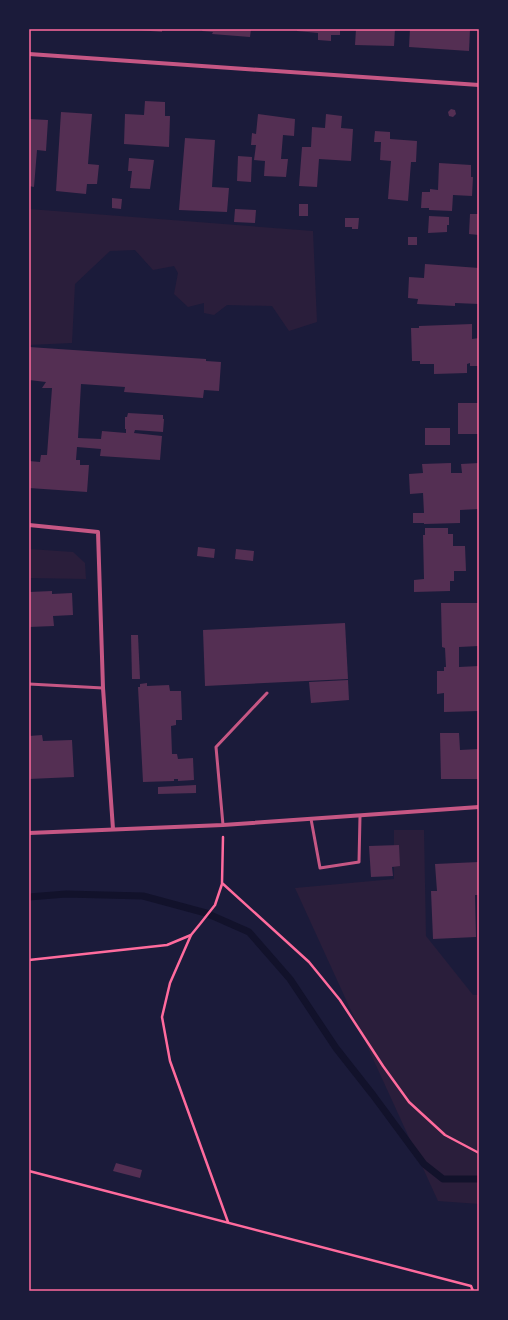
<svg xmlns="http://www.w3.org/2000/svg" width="508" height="1320" viewBox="0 0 508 1320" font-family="Lato,sans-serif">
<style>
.green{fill:#2a1e3b}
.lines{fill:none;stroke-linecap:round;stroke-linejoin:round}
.stream{stroke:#12122b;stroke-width:7}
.building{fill:#542f53}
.path{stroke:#ff6b9d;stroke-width:2.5}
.service{stroke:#c65784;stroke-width:3}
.minor{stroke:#c65784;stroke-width:4}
.neatline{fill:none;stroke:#ff6b9d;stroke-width:1.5}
</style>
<rect width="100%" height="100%" fill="#1b1b3a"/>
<g class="green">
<polygon points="29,209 313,231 317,322 289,331 272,306 227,305 214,315 204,313 204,303 188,307 174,294 178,273 174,266 153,270 135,250 110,251 75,284 72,343 29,345"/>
<polygon points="29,549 73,552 85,563 86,579 29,578"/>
<polygon points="394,830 424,830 426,936 473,995 479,995 479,1204 438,1201 295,888 394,879"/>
</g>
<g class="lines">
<polyline class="stream" points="29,897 66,894 143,896 206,913 249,932 290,979 336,1048 373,1095 424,1164 443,1179 479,1179"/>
</g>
<g class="building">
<polygon points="139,29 162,29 162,32 139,30"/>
<polygon points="203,29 251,29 250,37 212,34 213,32 202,31"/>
<polygon points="297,29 340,29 340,35 331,35 331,41 318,40 318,33 297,31"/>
<polygon points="356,29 395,29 394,46 355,45"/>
<polygon points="410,29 470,29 469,51 409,47"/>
<polygon points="145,101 165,102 165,116 170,116 169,147 124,144 125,114 144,115"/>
<polygon points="451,109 455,110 456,114 453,117 449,116 448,112"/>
<polygon points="61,112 92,114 88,164 99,165 97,184 87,184 86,194 56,191"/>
<polygon points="258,114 295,119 294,136 283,135 281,159 288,159 286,177 264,176 265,161 254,160 256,145 251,145 252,133 256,134"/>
<polygon points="326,114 342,116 341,128 353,129 351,161 319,159 317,187 299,186 302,147 311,147 312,127 325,128"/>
<polygon points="29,119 48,120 46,151 37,150 34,187 29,186"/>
<polygon points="375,131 390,132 390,139 417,141 416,162 411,162 408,201 388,199 391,161 380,160 381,142 374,142"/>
<polygon points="185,138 215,140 212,187 229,188 227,212 179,210"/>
<polygon points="238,156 252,157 251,182 237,181"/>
<polygon points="129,158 154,160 150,189 130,188 132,171 128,171"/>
<polygon points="439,163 471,165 471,177 473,177 472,196 453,195 452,211 429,210 429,208 421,208 422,192 430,192 430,189 438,190"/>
<polygon points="112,198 122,199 121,209 112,208"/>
<rect x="299" y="204" width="9" height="12"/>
<polygon points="235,209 256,210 255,223 234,222"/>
<polygon points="470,214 479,214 479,235 469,234"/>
<polygon points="429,216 449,217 449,225 447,225 447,232 428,233"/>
<polygon points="345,218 359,218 358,229 352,229 352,227 345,227"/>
<rect x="408" y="237" width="9" height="8"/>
<polygon points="425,264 479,268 479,304 455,303 455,306 417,304 418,299 408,298 409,277 424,278"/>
<polygon points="472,324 472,339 479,338 479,366 470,366 470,363 467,364 467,373 434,374 434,364 420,364 420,361 412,361 411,328 419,328 419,326"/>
<polygon points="29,347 206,359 206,361 221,362 219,391 204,390 203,398 124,392 125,387 81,384 78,438 101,439 102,431 126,433 126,429 125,429 125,417 127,417 128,413 163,415 163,419 164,419 163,432 135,430 134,433 162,436 160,460 100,456 101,449 77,447 76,460 80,460 80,465 89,465 87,492 29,488 29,461 40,462 41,455 47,455 52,388 42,388 46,382 29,380"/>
<rect x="458" y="403" width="21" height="31"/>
<rect x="425" y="428" width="25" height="17"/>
<polygon points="451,463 451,473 462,473 461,464 479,463 479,509 460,510 460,523 424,524 424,523 413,523 413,513 424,513 423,493 410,494 409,474 423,473 422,464"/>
<polygon points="425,528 448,528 448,534 453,534 453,546 465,546 466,571 454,571 454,581 450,581 450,591 414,592 414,580 424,579 423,535 425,535"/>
<polygon points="198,547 215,549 214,558 197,556"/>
<polygon points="236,549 254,551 253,561 235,559"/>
<polygon points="52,591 52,594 72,593 73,615 53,616 54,626 29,627 29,592"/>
<polygon points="441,603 479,603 479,646 459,647 459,667 479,666 479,711 444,712 444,693 437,694 437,671 444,671 444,667 446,667 445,648 442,647"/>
<polygon points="345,623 348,679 205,686 203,630"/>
<polygon points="131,635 138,635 140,679 132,679"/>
<polygon points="348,680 349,700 311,703 309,682"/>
<polygon points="147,683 147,686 169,685 170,691 181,691 182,720 176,720 176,725 171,726 172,754 177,754 178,759 193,758 194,780 178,781 178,779 174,779 174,781 143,782 138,687 140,687 140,684"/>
<polygon points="440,733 459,733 460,750 479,749 479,779 441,779"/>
<polygon points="42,735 43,741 72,740 74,777 29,779 29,736"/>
<polygon points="196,785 196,793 158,794 158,787"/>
<polygon points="399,845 400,866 392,867 393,876 371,877 369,846"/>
<polygon points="479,862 479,895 475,895 476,937 433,939 431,891 437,891 435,864"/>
<polygon points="116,1163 142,1170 140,1178 113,1171"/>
</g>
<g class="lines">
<g class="path">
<polyline points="223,837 222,883 309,962 340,1000 383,1066 409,1102 445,1135 479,1153"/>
<polyline points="191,935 170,983 162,1017 170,1061 228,1222"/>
<polyline points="29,960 167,945 191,935 200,924 215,905 222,884"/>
<polyline points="29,1171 471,1286 473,1291"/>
</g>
<g class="service">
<polyline points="29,684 103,688"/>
<polyline points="311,819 320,868 359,862 360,816"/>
<polyline points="223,825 216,747 267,693"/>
</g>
<g class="minor">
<polyline points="29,54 479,85"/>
<polyline points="29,525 98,532 103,688 113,829"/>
<polyline points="29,833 223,825 479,807"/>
</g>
</g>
<rect width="508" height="1320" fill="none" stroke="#1b1b3a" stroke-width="60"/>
<rect x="30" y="30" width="448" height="1260" class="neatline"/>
</svg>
